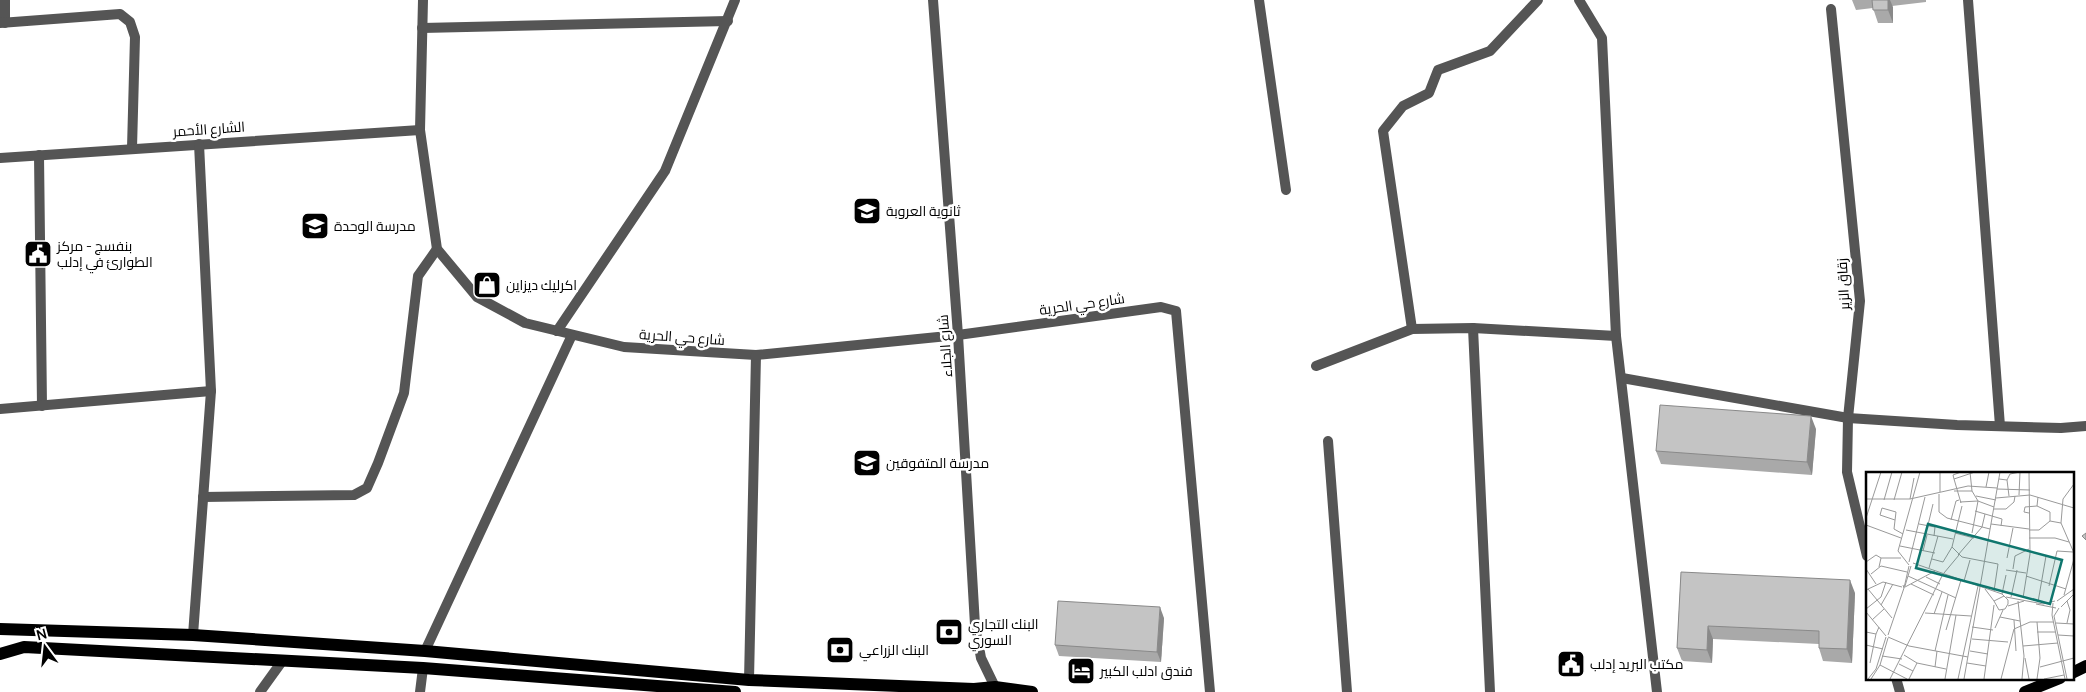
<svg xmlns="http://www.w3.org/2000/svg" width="2086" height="692" viewBox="0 0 2086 692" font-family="Manrope,Cairo,sans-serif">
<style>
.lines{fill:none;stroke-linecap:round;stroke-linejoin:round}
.street{stroke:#555;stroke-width:10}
.primary{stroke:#000;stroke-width:12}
.wall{fill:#a9a9a9}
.shaded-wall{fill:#898989}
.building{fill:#c4c4c4;stroke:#898989}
.labels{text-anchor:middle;stroke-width:5;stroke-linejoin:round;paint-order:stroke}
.street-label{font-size:14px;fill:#000;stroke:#fff}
.poi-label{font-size:14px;fill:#000;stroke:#fff;text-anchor:start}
.inset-road{fill:none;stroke:#999;stroke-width:1}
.view{fill:#0f766e;fill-opacity:0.15;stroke:#0f766e;stroke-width:2.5}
.inset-edge{fill:none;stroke:#000;stroke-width:2.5}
</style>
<rect width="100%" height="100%" fill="#fff"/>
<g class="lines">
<g class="street">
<polyline points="5,0 5,23"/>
<polyline points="423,0 420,130 437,249 477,297 525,323 624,347 756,355 958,335 1161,307 1176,311 1210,692"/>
<polyline points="933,0 958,335 975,625 981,658 995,687"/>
<polyline points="1259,0 1286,190"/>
<polyline points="1579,0 1602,38 1616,336 1657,692"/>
<polyline points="1968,0 2000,426"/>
<polyline points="1831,9 1860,301 1848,418 1847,472 1867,556"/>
<polyline points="0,23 120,14 130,22 135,37 132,148"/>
<polyline points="422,28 728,21"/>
<polyline points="39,155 42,406"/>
<polyline points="0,158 420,130"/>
<polyline points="1473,328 1490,692"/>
<polyline points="1412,329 1383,131 1403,106 1429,93 1438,70 1490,51 1538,0"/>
<polyline points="557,331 665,171 735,0"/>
<polyline points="1316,366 1412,329 1473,328 1616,336"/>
<polyline points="1622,378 1848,418 1957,425 2061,428 2086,426"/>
<polyline points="0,409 211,391"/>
<polyline points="1328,441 1347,692"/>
<polyline points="203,497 354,495 367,488 378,463 404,393 418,276 437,249"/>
<polyline points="193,635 211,391 199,144"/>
<polyline points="425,651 572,335"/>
<polyline points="1896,678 1900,692"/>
<polyline points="749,680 756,355"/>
<polyline points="260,692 283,660"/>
<polyline points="420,692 423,668"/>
</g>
<g class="primary">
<polyline points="0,629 193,635 425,651 749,680 974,689 995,687 1032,692"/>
<polyline points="0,654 24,647 423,668 735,692"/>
<polyline points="2072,673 2086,666"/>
<polyline points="2025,692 2060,678"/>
</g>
</g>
<g class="wall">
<polygon points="1852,0 1926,0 1926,2 1892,6 1893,23 1878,23 1873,8 1856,10"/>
<polygon points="1816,429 1812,475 1661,464 1656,451"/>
<polygon points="1681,572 1855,593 1852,663 1823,661 1819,648 1819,644 1713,639 1712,663 1682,661 1677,648"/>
<polygon points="1164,618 1161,662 1059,656 1055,645"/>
</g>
<g class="shaded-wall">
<polygon points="1888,0 1890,0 1893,7 1893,23 1888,10"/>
<polygon points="1811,416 1816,429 1812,475 1807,462"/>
<polygon points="1850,580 1855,593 1852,663 1847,649"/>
<polygon points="1160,607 1164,618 1161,662 1157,652"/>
<polygon points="1708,626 1713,639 1712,663 1707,650"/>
</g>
<g class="building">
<polygon points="1872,0 1888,0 1888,10 1873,10"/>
<polygon points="1660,405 1811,416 1807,462 1656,451"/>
<polygon points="2086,533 2086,540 2082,536"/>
<polygon points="1681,572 1850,580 1847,649 1819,648 1819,631 1708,626 1707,650 1677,648"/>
<polygon points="1058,601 1160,607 1157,652 1055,645"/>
</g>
<defs>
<symbol id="school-square" viewBox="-11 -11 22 22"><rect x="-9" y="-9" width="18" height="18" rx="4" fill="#000" stroke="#fff"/><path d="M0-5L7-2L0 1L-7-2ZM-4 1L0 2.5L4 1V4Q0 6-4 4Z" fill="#fff"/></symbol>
<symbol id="civic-square" viewBox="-11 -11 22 22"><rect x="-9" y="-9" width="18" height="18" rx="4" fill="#000" stroke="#fff"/><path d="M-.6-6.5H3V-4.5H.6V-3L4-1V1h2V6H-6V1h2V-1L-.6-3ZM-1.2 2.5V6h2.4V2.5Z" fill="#fff"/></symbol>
<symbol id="shop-square" viewBox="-11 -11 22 22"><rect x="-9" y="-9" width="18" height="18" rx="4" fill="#000" stroke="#fff"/><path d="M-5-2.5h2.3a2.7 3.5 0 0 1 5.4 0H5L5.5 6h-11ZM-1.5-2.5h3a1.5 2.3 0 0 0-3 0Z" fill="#fff"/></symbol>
<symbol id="bank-square" viewBox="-11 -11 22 22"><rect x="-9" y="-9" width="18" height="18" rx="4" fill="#000" stroke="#fff"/><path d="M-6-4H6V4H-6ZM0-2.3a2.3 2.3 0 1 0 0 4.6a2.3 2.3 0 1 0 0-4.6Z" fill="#fff"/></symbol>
<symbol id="hotel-square" viewBox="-11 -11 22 22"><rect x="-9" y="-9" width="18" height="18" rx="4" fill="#000" stroke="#fff"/><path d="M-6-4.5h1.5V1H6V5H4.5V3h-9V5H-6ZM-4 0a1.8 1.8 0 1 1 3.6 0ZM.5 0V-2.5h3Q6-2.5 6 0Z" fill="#fff"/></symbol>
</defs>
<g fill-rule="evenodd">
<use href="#school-square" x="851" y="195" width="32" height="32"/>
<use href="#school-square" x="299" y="210" width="32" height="32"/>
<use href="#civic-square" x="22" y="238" width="32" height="32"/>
<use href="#shop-square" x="471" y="269" width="32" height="32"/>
<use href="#school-square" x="851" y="447" width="32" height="32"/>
<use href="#bank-square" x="933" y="616" width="32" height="32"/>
<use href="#bank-square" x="824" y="634" width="32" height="32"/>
<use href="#civic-square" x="1555" y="648" width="32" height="32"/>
<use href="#hotel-square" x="1065" y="655" width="32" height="32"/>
</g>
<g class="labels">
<g class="street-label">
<text transform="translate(209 129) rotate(-4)" y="5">الشارع الأحمر</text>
<text transform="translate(1843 284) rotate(-93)" y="5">زقاق الزير</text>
<text transform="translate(1082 304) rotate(-8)" y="5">شارع حي الحرية</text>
<text transform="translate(682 337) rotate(4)" y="5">شارع حي الحرية</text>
<text transform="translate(945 346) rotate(-94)" y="5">شارع الجلاء</text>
</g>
<g class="poi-label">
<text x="886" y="216">ثانوية العروبة</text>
<text x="334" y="231">مدرسة الوحدة</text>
<text x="57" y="251">بنفسج - مركز<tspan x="57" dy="16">الطوارئ في إدلب</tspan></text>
<text x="506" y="290">اكرليك ديزاين</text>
<text x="886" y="468">مدرسة المتفوقين</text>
<text x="968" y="629">البنك التجاري<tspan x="968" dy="16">السوري</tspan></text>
<text x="859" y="655">البنك الزراعي</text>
<text x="1590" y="669">مكتب البريد إدلب</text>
<text x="1100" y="676">فندق ادلب الكبير</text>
</g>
</g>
<g transform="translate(1866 472)">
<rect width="208" height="208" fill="#fff"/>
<path class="inset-road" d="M95 0 87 3 88 7 109 0M104 0 106 19M88 7 95 31M133 7 141 8 143 24M141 8 144 2 154 0M208 12 197 27 195 51 208 81M120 15 123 0M131 17 164 18M88 19H106L112 29 128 35M74 20V0M73 22V40L81 46 124 57M153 23 154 0M110 24 130 28M130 26 164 23 208 36M0 27H44L102 14 131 16M44 27 48 6M18 28 26 0M28 28 36 0M94 30 112 29 106 61M96 34 86 75 96 85 132 92 128 119M171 34 184 40V49L195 51M128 37H140L148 30 149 24M109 39 136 47 135 54M163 41 158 40 159 35 171 34 172 25M0 46 15 0M29 48 14 43 16 36 30 40 28 57 37 62M85 48 90 29 93 28M53 52 69 55 68 64M125 52 163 57M0 53 35 66M62 53 67 32M40 58 87 67M163 58H173L184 49M89 61 108 66M163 66H189L203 70M34 74 69 81M57 79 61 63M92 83 116 55 119 42M141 86 147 56M66 87 77 90 86 75M0 90 10 83 15 86M43 90 59 25M47 91 136 122 142 128V132L139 137 133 138 128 129 138 124M43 93 32 79 54 0M13 95 15 86H35M63 96 72 64M0 97 10 112M147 97 149 84 163 77M140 98 160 101M78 101 93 83M5 102 15 94 41 100M42 104 90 126M160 104 200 117M60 105 74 112M98 109 104 88M45 112 68 123M37 113 38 116 43 94M39 114 45 94M183 114 191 79 207 80M39 115 69 99M2 117 26 146M119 117 128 129M0 118 17 110 36 115M136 122 140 103M198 123 208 87M140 125 177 132 189 129M145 125 151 98M157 126 164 82 163 0M152 129 158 184 156 207M191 129 208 117M201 129 204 138 201 151M172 130 180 84M187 131 186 143 199 207M170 132 190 136M15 133 27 112M142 134 158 129M195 135 208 122M193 136 188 144 201 207M0 137 15 125 20 110M0 140 20 164M59 141 105 144M68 142 76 120M134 145 154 149M6 148 18 137M148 148 150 179M190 151 208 152M106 155 127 158M129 156 137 138M80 158 95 108M0 160 10 162 13 155M171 160H189M22 163 38 116M192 163 208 164M22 165 43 174 102 185M106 167 142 170M0 173 17 177M157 174 192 171M69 179 82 123M104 179 122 182M38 183 51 191 43 207M16 184 36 187M159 186 163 207M4 191 10 162M51 191 80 197M101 191 120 194M33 192 47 199M14 193 41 207M69 195 71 179M174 195 208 186M2 207 10 197 20 165M5 207 14 193 22 166M24 207 77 102M79 207 90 143M92 207 112 114M98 207 134 0M118 207 128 133M135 207 148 157 164 150H187M171 207 174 186 171 150M178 207 198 203"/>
<path class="view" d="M62 52 196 88 184 132 50 96Z"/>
<rect width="208" height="208" class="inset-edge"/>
</g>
<g transform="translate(45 647) rotate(345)" stroke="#ffffff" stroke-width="4" paint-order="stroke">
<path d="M0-4L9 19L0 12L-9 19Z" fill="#000000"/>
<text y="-8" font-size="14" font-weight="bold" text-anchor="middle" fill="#000000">N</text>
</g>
</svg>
